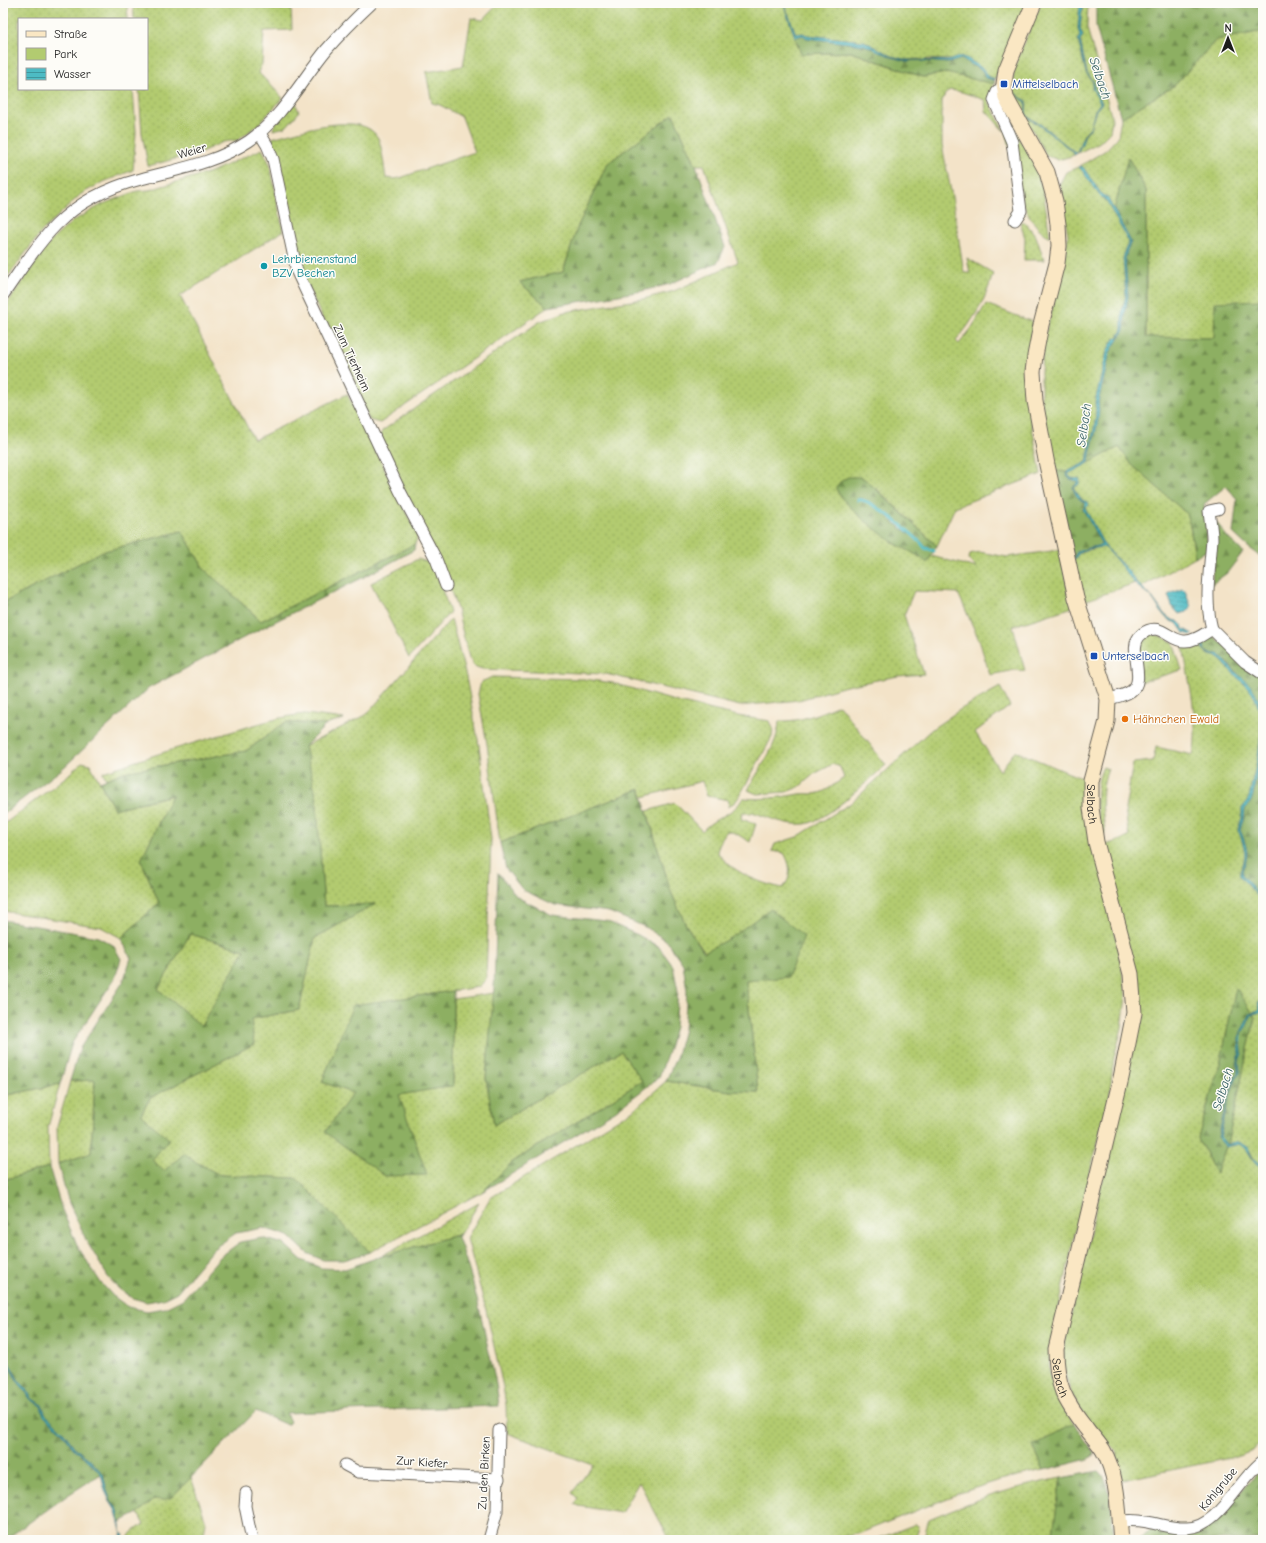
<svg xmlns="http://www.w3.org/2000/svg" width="1266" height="1543" viewBox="0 0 1266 1543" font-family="'Comic Neue',sans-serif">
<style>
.green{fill:url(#green-dots);stroke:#677446}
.forest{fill:url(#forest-firs);stroke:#54663f;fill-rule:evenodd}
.water{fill:url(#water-rules);stroke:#346c70}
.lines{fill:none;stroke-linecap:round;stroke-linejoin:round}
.stream{stroke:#4dbbc4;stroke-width:3}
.street-casing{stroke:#676258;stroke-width:13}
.secondary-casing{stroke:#676258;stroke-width:17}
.street{stroke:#fff;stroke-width:11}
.secondary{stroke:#fae7c3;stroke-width:15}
.transit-dot{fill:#1a4fb4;stroke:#fdfcf7;stroke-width:1.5}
.culture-dot{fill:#0f9aa8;stroke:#fdfcf7;stroke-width:1.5}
.food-dot{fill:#e8710a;stroke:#fdfcf7;stroke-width:1.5}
.labels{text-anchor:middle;stroke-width:3;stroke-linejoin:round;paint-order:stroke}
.transit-label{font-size:12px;fill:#164399;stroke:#fdfcf7;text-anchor:start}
.street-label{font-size:12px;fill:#1c1c1c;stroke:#fdfcf7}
.culture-label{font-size:12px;fill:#0d838f;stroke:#fdfcf7;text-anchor:start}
.food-label{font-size:12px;fill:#c56008;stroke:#fdfcf7;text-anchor:start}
.water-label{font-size:13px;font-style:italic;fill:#305c5f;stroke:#fdfcf7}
</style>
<defs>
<pattern id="green-dots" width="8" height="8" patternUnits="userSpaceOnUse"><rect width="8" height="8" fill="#b2cb70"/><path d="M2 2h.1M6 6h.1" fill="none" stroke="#98ae60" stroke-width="1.8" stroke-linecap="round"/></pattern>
<pattern id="forest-firs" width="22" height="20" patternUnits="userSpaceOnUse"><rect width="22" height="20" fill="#8daf62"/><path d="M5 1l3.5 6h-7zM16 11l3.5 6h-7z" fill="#728e50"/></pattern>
<pattern id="water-rules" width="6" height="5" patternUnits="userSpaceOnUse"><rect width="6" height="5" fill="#4dbbc4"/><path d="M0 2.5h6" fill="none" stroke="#3f979e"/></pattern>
</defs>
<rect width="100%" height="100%" fill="#fdfcf7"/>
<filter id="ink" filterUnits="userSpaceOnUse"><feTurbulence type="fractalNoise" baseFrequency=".025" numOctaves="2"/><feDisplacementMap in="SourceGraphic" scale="8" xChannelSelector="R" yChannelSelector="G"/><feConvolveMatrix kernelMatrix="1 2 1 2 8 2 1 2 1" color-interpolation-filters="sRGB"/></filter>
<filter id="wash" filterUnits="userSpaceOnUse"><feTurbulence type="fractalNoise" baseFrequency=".012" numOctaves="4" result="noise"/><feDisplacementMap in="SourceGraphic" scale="16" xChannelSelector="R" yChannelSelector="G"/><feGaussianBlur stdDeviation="0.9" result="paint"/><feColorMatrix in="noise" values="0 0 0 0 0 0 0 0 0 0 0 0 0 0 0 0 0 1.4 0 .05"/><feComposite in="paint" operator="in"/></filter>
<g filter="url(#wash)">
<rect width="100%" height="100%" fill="#f3e3c8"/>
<g class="green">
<polygon points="3,3 126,3 127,6 128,19 19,19 19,89 133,89 136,132 133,170 103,182 81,194 42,231 3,283"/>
<polygon points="133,3 291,3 292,30 264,31 262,64 258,72 283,98 258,125 238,140 223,142 201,152 148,166 142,133 139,89 147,89 147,19 134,19"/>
<path d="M499 3H783L801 54 851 52 923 77 946 73 994 84 989 101 1004 131 986 111 985 100 962 92 950 90 945 94 942 101V145L953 202 964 273H970L967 258 993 273C987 298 973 321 956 341L959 344 971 329 986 304 1033 322 1026 370 1027 401 1041 474 955 507 937 546 877 489 854 477 843 480 836 487 838 493 857 514 894 543 920 556 927 562 931 556 977 568 969 559 970 554 979 552 1007 557 1059 550 1073 607 1013 626 1025 671 1015 670 990 675 979 640 958 593 914 591 904 615 924 674 898 676 846 686 799 700 740 706 606 674 482 669 474 666 469 658 457 609 444 571 380 442 382 431 539 322 565 312 643 299 674 291 738 262 704 165H696L673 114 607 164 578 226 563 272 519 282 548 307 380 423 369 420 302 274 296 253 272 138C296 132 363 109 378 138 382 146 384 167 386 178L394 179 400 178 475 152 462 117 440 105 432 103 426 72 463 66 471 18 483 20Z"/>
<polygon points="784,3 1028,3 995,79 952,60 927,59 924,61 919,59 907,60 892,56 864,41 807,35 803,33 796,34"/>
<path d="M1041 3H1080L1078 28 1080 36 1078 40 1086 73 1093 82 1092 88 1101 103 1095 110 1090 128C1081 132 1082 146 1076 153L1040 124 1029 118 1026 113 1027 101 1018 96 1016 93 1017 96 1026 102 1025 113 1029 119 1039 125 1072 151 1075 155 1058 160 1046 155 1033 131 1019 108 1012 93 1014 72 1019 55Z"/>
<path d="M1083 3H1088L1087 28 1112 119 1110 132 1100 142 1076 154C1083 147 1082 133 1090 129L1096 110 1102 103 1094 88V82L1087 73 1080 40 1083 36 1080 28Z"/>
<polygon points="1263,31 1263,300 1214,338 1146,338 1146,190 1128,158 1114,210 1107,197 1102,195 1083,167 1080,166 1106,150 1118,137 1121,118 1175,85 1216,40"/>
<polygon points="294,100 299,112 286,127 273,130 274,125"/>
<path d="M1001 108 1033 161 1043 189 1050 237C1036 229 1029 217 1023 203Z"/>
<polygon points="262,149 270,164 283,231 180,296 254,440 347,394 418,536 415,544 261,621 204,569 182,531 101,552 3,603 3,310 43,252 54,238 73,221 103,204 137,191 149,190 211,172"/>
<path d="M1078 167 1081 169 1100 196 1105 199 1129 242 1125 250 1124 274 1126 295 1122 311V329L1119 336 1113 340 1107 351 1095 402C1099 421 1089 443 1087 462L1067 472 1055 471 1041 399V371L1044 339 1063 269 1068 236 1060 183 1066 172Z"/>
<polygon points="1020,222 1025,222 1036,236 1044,260 1024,260 1025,238"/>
<polygon points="1119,447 1132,465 1186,513 1190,525 1195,557 1141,587 1104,545 1085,508 1083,501 1075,490 1072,479 1067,474"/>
<path d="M1098 547H1104C1115 557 1126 571 1135 583L1082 602 1073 560 1078 554Z"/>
<polygon points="418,559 431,563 437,575 450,612 409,658 371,583"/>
<polygon points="451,619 466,677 479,745 491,839 486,979 479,987 353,1006 322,1082 353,1093 399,1094 453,1086 453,999 494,993 486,1078 494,1125 621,1051 642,1081 511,1163 482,1192 370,1252 296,1178 219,1175 192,1160 185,1153 165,1171 152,1160 141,1115 150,1098 254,1044 251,1019 299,1010 315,938 375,904 324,906 316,796 305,746 366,715"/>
<polygon points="1151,632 1173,642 1182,670 1140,682 1139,650 1144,636"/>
<path d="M1199 641C1203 650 1207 657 1218 656 1222 661 1225 666 1230 670 1237 678 1247 685 1253 694 1266 719 1260 748 1254 774 1250 787 1252 799 1242 808V818L1238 829C1241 839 1247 850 1244 861 1243 867 1239 870 1240 876L1263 902V997L1258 1003 1260 1008 1259 1010 1252 1012 1236 988 1221 1060 1198 1138 1216 1174 1226 1147 1239 1144C1242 1146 1246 1147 1247 1150 1252 1157 1254 1165 1263 1167V1443L1250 1451 1230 1458 1122 1480 1116 1451 1087 1419 1071 1393 1064 1370 1063 1350 1140 1016 1103 846 1129 837 1125 809 1133 763 1153 761 1156 747 1193 755C1200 724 1188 678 1183 646Z"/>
<polygon points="492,677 584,679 613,683 678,702 738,716 770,721 773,729 772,737 740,795 736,801 728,807 729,800 707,796 702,781 643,797 640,789 500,843 487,744 478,694 481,682"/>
<path d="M1000 687 1010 706 975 732 1000 771 1015 751 1086 780 1121 964 1126 996 1122 1028 1114 1057 1109 1099 1079 1215 1050 1348 1049 1373 1058 1401 1074 1424 1033 1446 1044 1470 1000 1480 960 1493 858 1534 823 1540H670L639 1482 621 1513 579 1506 575 1504 578 1499 572 1493 593 1465 507 1433 506 1405 503 1387 486 1310 467 1238 490 1198 635 1109 666 1081 730 1091 758 1092 746 981 730 938 705 952 686 925 671 892 647 811 675 803 702 831C714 817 734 815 743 798 763 800 781 797 800 794 806 793 813 795 819 793 827 791 836 783 844 778L840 767 833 764 814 774 799 787 786 792 757 794 748 790C759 768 778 747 779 721 801 722 820 713 839 705L886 765C868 780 827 821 805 824 786 826 768 817 752 812L750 814 743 812 741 819 756 824 750 842 735 833 727 831 722 838 717 851C729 871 761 884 783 888 792 877 791 865 784 853L772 851 775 844 797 837 851 803 932 729 961 709Z"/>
<path d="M305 714 344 719 326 725 286 722 246 751 124 772 106 779 103 772C141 759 178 748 217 736 246 728 275 717 305 714Z"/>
<polygon points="82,762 90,764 114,809 172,795 141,860 159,903 121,938 101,927 3,911 3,825 67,776"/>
<path d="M1103 767 1108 769C1100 788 1102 811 1105 832L1102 836C1096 815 1093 787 1103 767Z"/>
<polygon points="190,934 245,950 201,1026 158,989"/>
<path d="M1263 1000V1166C1253 1163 1253 1154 1248 1148 1246 1145 1242 1144 1239 1142L1227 1145 1255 1017 1253 1014 1261 1012 1260 1003Z"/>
<polygon points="95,1080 91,1153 58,1164 57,1127 70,1081"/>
<polygon points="60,1084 48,1127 49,1167 3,1180 3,1096"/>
<polygon points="479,1203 460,1234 379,1257"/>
<path d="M191 1477 206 1522 203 1540H128C130 1531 136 1529 144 1525L138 1513 154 1499C174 1501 178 1490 191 1477Z"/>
<path d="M1061 1478 1052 1540H923L929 1519C973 1500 1014 1487 1061 1478Z"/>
<polygon points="916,1524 919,1527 915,1540 874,1540"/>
</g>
<g class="forest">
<polygon points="1096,3 1263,3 1263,31 1216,40 1175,85 1121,118 1096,27"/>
<polygon points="803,35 807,38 865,45 892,57 907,61 918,60 948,63 961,59 983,71 986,78 995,81 994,84 946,73 923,77 851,52 801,54 795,37"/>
<polygon points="673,114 696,165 725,247 718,262 670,284 642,291 548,307 519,282 563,272 578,226 607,164"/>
<path d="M1128 157 1146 190V337L1214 338 1215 302 1262 300 1263 298V477L1261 479 1263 480V558L1248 547 1233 533 1237 499 1226 486 1204 504 1208 550 1195 557 1190 525 1186 513 1132 465 1119 447 1089 463C1090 443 1102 422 1098 402L1110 352 1124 330 1125 312 1128 296 1125 260 1127 250 1131 242 1114 210Z"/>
<path d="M1055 471 1067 472 1066 474 1070 479 1078 481V483L1073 487C1074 494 1080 501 1086 503L1087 504 1083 509 1102 545 1088 548 1077 552 1073 558Z"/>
<path d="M848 477H860L866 480 937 546 934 550 926 547 920 540 877 506 861 498 857 500 858 501C870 496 883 513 891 520 900 528 910 534 919 541 921 543 923 547 925 548 928 550 931 549 934 551L927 563C918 554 906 550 896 544 884 537 836 499 836 487L840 482Z"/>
<polygon points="1217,523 1228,538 1243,552 1227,573 1212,584 1215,524"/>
<polygon points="182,531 204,569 261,621 415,544 414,550 368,575 264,627 149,688 62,769 3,814 3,603 101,552"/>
<polygon points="1213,636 1263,678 1263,712 1254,691 1219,654 1210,654 1204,650 1201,640 1206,637"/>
<path d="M286 722 326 725 305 746 316 796 324 906 376 904 315 938 299 1010 251 1019 254 1044 150 1098 141 1115 169 1139 152 1160 164 1171 185 1153 192 1160 220 1175 296 1178 370 1252 344 1260H323L307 1253 289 1236 263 1228 236 1233 213 1249 177 1292 163 1299 147 1302 132 1298 119 1289 108 1277 87 1242 69 1203 58 1164 91 1153 95 1080 70 1081 80 1048 123 982 131 958 121 938 159 903 141 860 172 795 114 809 100 782 124 772 246 751ZM190 934 245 950 201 1026 158 989Z"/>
<path d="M1258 771 1263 802V900L1242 876C1241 869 1245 866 1246 860 1249 849 1243 839 1240 829L1244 818 1245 809C1256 800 1253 784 1258 771Z"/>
<polygon points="640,789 671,892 686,925 704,952 730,938 770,909 804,936 788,977 746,981 758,1092 730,1091 666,1081 677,1055 684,1029 687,991 683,964 666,940 643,926 609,912 555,905 523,890 506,869 500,843"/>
<polygon points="498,873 517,897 552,915 606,921 638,935 659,947 673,966 678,991 675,1027 668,1052 659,1077 639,1093 615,1111 482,1192 511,1163 642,1081 621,1051 494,1125 486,1078 494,988"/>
<polygon points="3,920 98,937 113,945 121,959 115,978 72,1043 60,1084 3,1096"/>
<polygon points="1236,988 1252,1012 1242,1030 1239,1038 1240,1053 1238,1061 1238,1073 1234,1078 1226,1105 1218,1137 1226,1147 1216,1174 1198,1138 1221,1060"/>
<polygon points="453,991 453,1086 399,1095 427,1175 385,1176 325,1132 353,1093 322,1082 353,1005"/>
<polygon points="1252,1014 1255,1017 1227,1145 1220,1137 1227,1105 1235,1079 1240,1073 1239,1061 1242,1053 1241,1039 1243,1030 1246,1027"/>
<path d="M49 1167 62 1210 78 1247 101 1283 113 1296 128 1307 147 1311 165 1308 183 1299 220 1257 240 1242 262 1238 284 1244 302 1260 321 1268 345 1269 379 1257 460 1234 458 1237C470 1270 479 1304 486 1339 491 1361 497 1383 499 1406L286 1413 290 1422 287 1425 256 1411 172 1497 163 1500 154 1499 138 1513 120 1522 118 1510 112 1503 107 1491 103 1474 89 1459 75 1448 62 1430 46 1415 42 1405 31 1398 27 1389 19 1381 3 1352V1180Z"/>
<polygon points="3,1355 18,1382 25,1390 30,1399 41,1406 44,1416 61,1431 74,1449 88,1460 101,1474 68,1495 6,1539 3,1534"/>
<polygon points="1074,1424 1094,1452 1093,1456 1088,1459 1044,1470 1033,1446"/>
<path d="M1263 1466V1540H1136L1153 1529C1168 1531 1181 1535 1196 1532 1212 1528 1250 1480 1263 1466Z"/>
<path d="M1099 1471C1112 1480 1113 1524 1114 1540H1052L1061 1478Z"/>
</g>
<g class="water">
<polygon points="783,3 784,3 796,34 803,33 807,35 864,41 892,56 907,60 948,61 961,56 968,59 985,70 987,76 995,79 995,80 985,78 983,71 961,59 948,63 927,61 924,62 918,60 907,61 892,57 865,45 807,38 803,35 795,37"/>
<path d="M1080 3H1083L1080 28 1083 36 1080 40 1087 73 1094 82V88L1102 103 1096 110 1090 129C1082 133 1085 142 1080 147L1078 152 1075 155 1072 151 1039 125 1029 119 1025 113 1026 102 1017 96 1016 93 1018 96 1027 101 1026 113 1029 118 1040 124 1076 153 1077 152C1079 146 1084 131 1090 128L1095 110 1100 103 1092 88 1093 82 1086 73 1078 39 1080 36 1078 28Z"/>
<path d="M1080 166 1083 167 1102 195 1107 197 1131 242 1127 250 1125 260 1128 296 1125 312 1124 330 1110 352 1098 402C1102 422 1090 443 1089 463L1068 474 1071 478 1080 479 1079 484 1074 488 1075 490 1082 500 1088 502 1089 505 1085 508 1104 545 1130 573 1135 581 1152 597 1165 615 1172 620 1178 621 1183 626 1182 628 1193 634 1192 635 1184 633 1177 623C1163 621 1159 606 1151 597 1146 592 1139 588 1134 583 1125 571 1115 557 1104 547L1088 549 1078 554 1076 558 1073 560 1077 552 1088 548 1102 545 1083 509 1086 503C1080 501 1074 494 1073 487L1075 486 1078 481 1070 479 1066 474 1067 472 1087 462C1089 443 1099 421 1095 402L1107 351 1113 340 1119 336 1122 329V311L1126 295 1123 259 1125 250 1129 242 1105 199 1100 196 1081 169 1078 167Z"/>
<polygon points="1182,589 1185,590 1191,607 1187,612 1179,614 1172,606 1168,595"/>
<path d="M1201 640 1205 648 1204 650 1210 654H1219C1223 658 1227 663 1231 668 1239 676 1249 682 1255 692 1266 715 1262 751 1256 776 1253 788 1255 801 1245 809L1244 818 1240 829C1243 839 1249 849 1246 860 1245 866 1241 869 1242 875L1263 900V919V902L1240 876C1239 870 1243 867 1244 861 1247 850 1241 839 1238 829L1242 818V808C1252 799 1250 787 1254 774 1260 748 1266 719 1253 694 1247 685 1237 678 1230 670 1226 666 1222 661 1218 656 1207 657 1203 650 1199 641Z"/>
<path d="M1263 997 1260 1003 1262 1008 1261 1012 1252 1014 1246 1027 1243 1031 1241 1039 1242 1053 1239 1061 1240 1073 1235 1079 1227 1105 1220 1137 1227 1145 1239 1142 1248 1147 1252 1157 1263 1167C1254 1165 1252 1157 1247 1150 1245 1147 1242 1146 1239 1144L1226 1147 1218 1138 1226 1105 1234 1078 1238 1073V1061L1240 1053 1239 1038 1242 1030 1251 1013 1259 1010 1260 1008 1258 1003Z"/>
<polygon points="3,1352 19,1381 27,1389 31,1398 42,1405 46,1415 62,1430 75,1448 89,1459 103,1474 107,1491 112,1503 118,1510 121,1531 124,1535 122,1540 120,1539 122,1535 116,1511 111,1503 105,1491 101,1474 88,1460 74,1449 61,1431 44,1416 41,1406 30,1399 25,1390 18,1382 3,1355"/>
</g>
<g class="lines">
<path class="stream" d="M858 500C868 496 910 532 919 541 921 542 923 546 925 548 928 549 931 549 934 551"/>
</g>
</g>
<g filter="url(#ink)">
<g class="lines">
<defs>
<g id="street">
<polyline points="1004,84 997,92 994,100 1012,142 1021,211 1015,220"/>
<polyline points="259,132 267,145 273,159 297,272 400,491 436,559 446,586"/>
<path d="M3 295C20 271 36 245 56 225 79 202 110 187 141 179 178 169 216 163 249 141 282 118 302 79 327 49 341 33 356 18 372 3"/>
<polyline points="1212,629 1245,662 1263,674"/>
<path d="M1108 699C1116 697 1124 696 1131 691 1148 680 1125 646 1142 634 1160 620 1169 641 1184 641 1194 642 1204 634 1212 629 1204 598 1210 571 1212 539 1212 530 1210 520 1209 511L1218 509"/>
<polyline points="345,1465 358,1472 499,1479"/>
<polyline points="246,1493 245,1506 252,1540"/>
<path d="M1119 1521C1129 1520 1138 1520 1147 1522 1160 1524 1173 1529 1187 1528 1220 1527 1238 1479 1263 1461"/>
<polyline points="489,1540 497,1511 499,1430"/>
</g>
<g id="secondary">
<path id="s1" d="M1034 3 1006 70 1004 84 1006 98 1047 172 1055 201 1058 224 1059 246 1057 263 1041 325 1035 356 1033 372 1035 401 1047 465 1076 598 1108 699 1107 721 1091 781V808L1096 842 1131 974 1134 1013 1121 1078 1056 1349C1056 1385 1064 1400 1086 1428 1091 1435 1098 1442 1103 1450 1118 1476 1118 1510 1121 1540"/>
</g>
</defs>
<use href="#street" class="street-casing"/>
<use href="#secondary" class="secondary-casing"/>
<use href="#street" class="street"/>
<use href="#secondary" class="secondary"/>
</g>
</g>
<g class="transit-dot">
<rect x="1000" y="80" width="8" height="8" rx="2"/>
<rect x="1090" y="652" width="8" height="8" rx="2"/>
</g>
<circle class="culture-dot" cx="264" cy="266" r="4"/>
<circle class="food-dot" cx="1125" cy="719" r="4"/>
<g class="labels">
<g class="transit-label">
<text x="1012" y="88">Mittelselbach</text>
<text x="1102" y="660">Unterselbach</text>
</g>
<g class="street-label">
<text transform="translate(192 151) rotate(-17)" y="4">Weier</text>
<text transform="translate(352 358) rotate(65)" y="4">Zum Tierheim</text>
<text dy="4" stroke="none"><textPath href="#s1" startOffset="833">Selbach</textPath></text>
<text dy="4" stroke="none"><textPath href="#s1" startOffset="1421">Selbach</textPath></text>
<text transform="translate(422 1462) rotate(4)" y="4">Zur Kiefer</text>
<text transform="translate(484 1473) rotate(-87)" y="4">Zu den Birken</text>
<text transform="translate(1218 1489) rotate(-50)" y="4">Kohlgrube</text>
</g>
<g class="culture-label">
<text x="272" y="263">Lehrbienenstand<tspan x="272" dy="14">BZV Bechen</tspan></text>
</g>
<g class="food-label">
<text x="1133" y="723">Hähnchen Ewald</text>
</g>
<g class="water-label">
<text transform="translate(1101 78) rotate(71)" y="5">Selbach</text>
<text transform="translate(1083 425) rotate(-82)" y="5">Selbach</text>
<text transform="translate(1222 1089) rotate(-73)" y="5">Selbach</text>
</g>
</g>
<rect width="1266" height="1543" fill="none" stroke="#fdfcf7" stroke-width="16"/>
<rect x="18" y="18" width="130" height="72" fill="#fdfcf7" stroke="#a3a29f"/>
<rect x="26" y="31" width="20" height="6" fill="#fae7c3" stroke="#a3a29f"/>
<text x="54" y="38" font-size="12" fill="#1c1c1c">Straße</text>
<rect x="26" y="48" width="20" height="12" fill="#b2cb70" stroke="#a3a29f"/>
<text x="54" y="58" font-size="12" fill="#1c1c1c">Park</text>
<rect x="26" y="68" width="20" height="12" fill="url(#water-rules)" stroke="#a3a29f"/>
<text x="54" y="78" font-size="12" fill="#1c1c1c">Wasser</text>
<g transform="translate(1228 38)" stroke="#fdfcf7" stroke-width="3" paint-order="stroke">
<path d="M0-3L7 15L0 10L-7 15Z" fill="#1c1c1c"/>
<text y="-6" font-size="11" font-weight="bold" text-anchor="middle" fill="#1c1c1c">N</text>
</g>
</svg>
